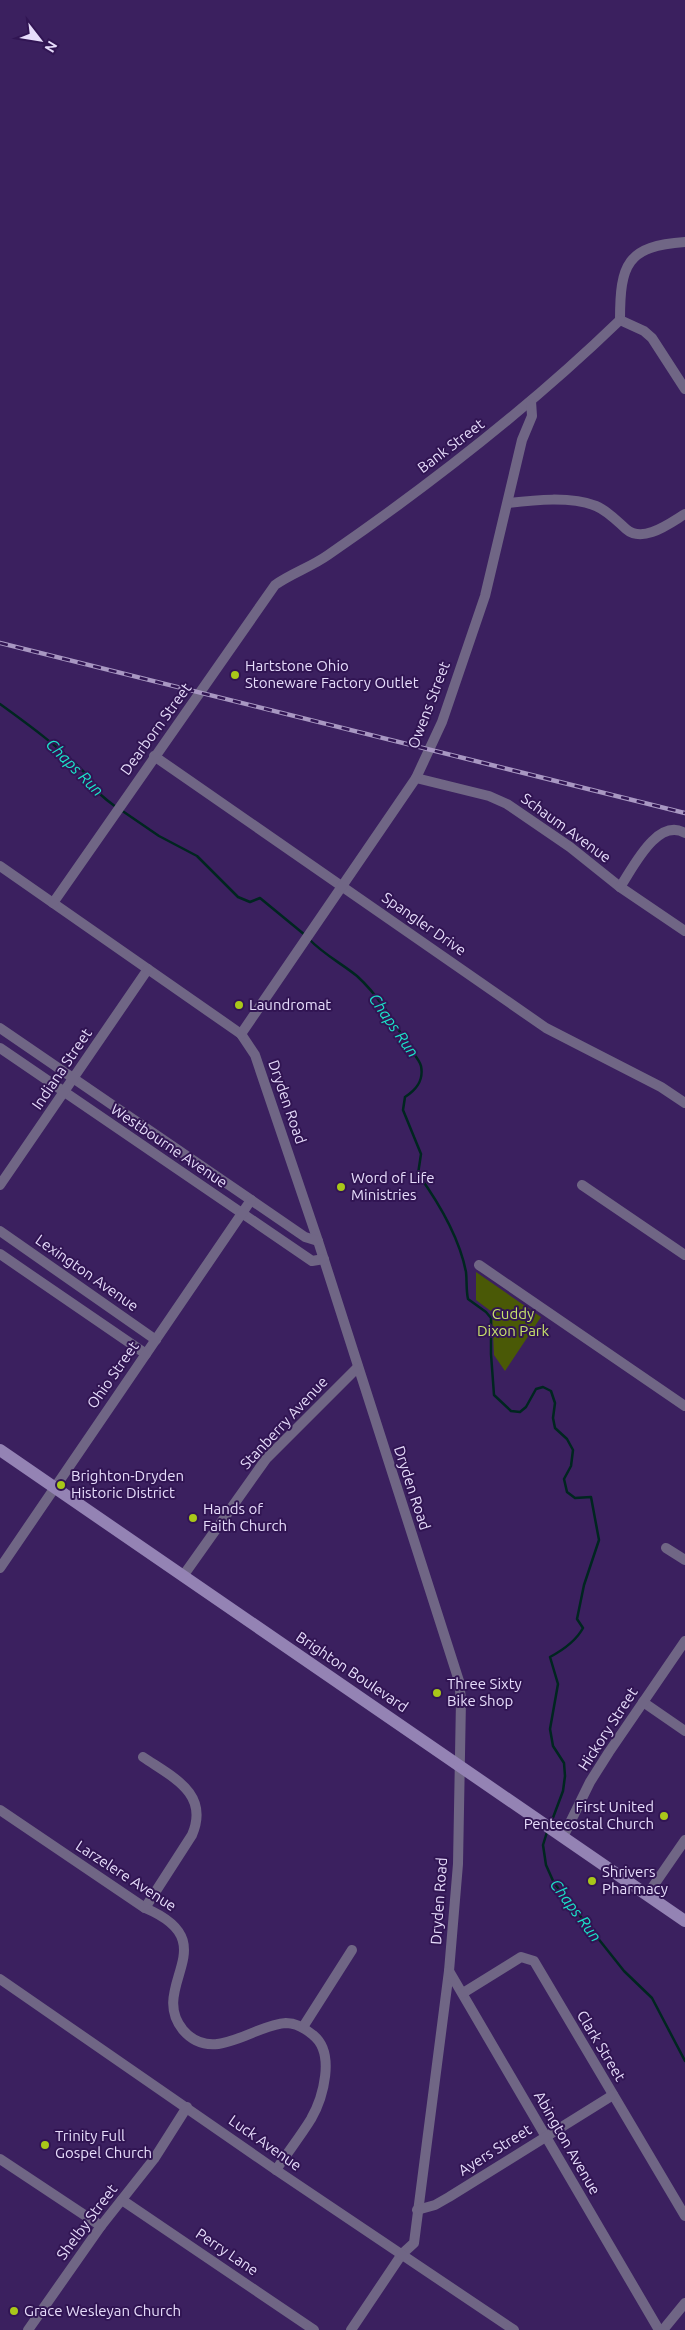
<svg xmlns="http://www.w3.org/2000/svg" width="685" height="2330" viewBox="0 0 685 2330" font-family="Ubuntu,sans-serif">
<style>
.green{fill:#4a5906}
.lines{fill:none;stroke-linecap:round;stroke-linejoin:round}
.stream{stroke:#002620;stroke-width:2.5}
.street{stroke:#706685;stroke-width:10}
.secondary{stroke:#9483b4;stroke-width:12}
.rail-casing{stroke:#a897c2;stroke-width:4.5}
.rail{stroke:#311553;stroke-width:2.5;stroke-dasharray:8;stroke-linecap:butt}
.poi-dot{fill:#a9c719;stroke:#311553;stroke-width:2}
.labels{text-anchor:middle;stroke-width:4;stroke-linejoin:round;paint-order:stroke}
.street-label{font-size:15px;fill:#e6dcfb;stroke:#311553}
.poi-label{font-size:15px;fill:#e6dcfb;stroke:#311553;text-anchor:start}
.park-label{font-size:15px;fill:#c7e16c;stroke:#311553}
.water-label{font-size:16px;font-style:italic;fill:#1be4c9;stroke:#311553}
</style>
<rect width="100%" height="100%" fill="#3b205f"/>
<polygon class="green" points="476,1272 541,1317 505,1371 494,1355 492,1312 476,1300"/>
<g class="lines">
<g class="stream">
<path d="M0 704C29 725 59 747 85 773 89 777 90 782 93 786 98 794 108 801 116 807"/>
<polyline points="121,810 159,836 197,856 238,897 250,902 260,898 305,935"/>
<path d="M309 939C323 954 341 963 357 976 380 997 395 1024 411 1050 414 1054 420 1061 421 1066 424 1081 416 1090 405 1097L403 1110 421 1154 418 1174C439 1203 459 1236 466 1272 467 1281 466 1290 468 1299L486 1312 491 1318V1354L494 1395 511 1411 520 1412 526 1407 536 1389 543 1387 551 1391 555 1403 553 1418 555 1428 567 1439 573 1450 571 1466 564 1479 567 1492 575 1498 591 1497 599 1540 584 1585 577 1619 583 1628C576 1641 563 1650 550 1657L558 1684 550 1729 553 1746 564 1763 565 1776 563 1791 551 1823"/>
<polyline points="547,1832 543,1845 546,1865 554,1883 624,1971 652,1998 685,2061"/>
</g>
<g class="street">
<path d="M620 320C620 264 627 246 685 242"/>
<polyline points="620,320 644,331 652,338 685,389"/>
<path d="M508 503C534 500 571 496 596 506 608 511 617 521 626 529 643 544 670 523 685 514"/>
<polyline points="154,756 546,1028 661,1087 685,1103"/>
<polyline points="416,778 489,796 507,804 570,847 620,887 685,931"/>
<polyline points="0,866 241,1034 255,1055 318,1241 459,1681 461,1700 458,1864 449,1971 414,2243 402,2254 351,2330"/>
<path d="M620 887C633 868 657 817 685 833"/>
<path d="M53 903 275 585C292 573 311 567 328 555 431 484 530 407 620 320"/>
<polyline points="0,1028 305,1237 318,1241"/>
<polyline points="241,1034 416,778 442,722 485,596 522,440 532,416 531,401"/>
<polyline points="0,1048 312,1261 324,1259"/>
<polyline points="0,1185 148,969"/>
<polyline points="582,1185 685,1255"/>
<polyline points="0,1231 156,1340"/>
<polyline points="0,1254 146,1354"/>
<polyline points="479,1265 685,1406"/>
<polyline points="666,1548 685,1560"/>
<polyline points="0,1568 251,1200"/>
<polyline points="183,1576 266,1459 358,1367"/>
<polyline points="643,1702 685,1731"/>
<path d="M143 1757C172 1777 210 1793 192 1835L145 1908"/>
<path d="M0 1810 145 1908C228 1943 147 1986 183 2030 213 2065 252 2025 286 2023 296 2023 306 2029 313 2035 336 2053 323 2098 311 2119 300 2137 287 2153 276 2170"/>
<polyline points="563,1837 590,1782 609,1752 685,1641"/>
<polyline points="647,1895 685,1840"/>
<polyline points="449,1971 659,2330"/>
<polyline points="0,1979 276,2170 514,2330"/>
<polyline points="463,1993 521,1957 534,1961 685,2216"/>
<polyline points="303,2027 352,1950"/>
<polyline points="0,2159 101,2226"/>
<polyline points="122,2200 314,2330"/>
<polyline points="417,2210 435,2205 449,2197 613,2095"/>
<polyline points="28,2330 101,2226 154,2159 187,2107"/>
<polyline points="663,2330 685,2303"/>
</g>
<polyline class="secondary" points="0,1450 685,1921"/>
<defs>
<polyline id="rail" points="0,643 685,813"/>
</defs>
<use href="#rail" class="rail-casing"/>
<use href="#rail" class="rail"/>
</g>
<g class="poi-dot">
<circle cx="235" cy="675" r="5"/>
<circle cx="239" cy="1005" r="5"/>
<circle cx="341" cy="1187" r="5"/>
<circle cx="61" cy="1485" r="5"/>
<circle cx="193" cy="1518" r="5"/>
<circle cx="437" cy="1693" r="5"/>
<circle cx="664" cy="1816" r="5"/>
<circle cx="592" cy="1881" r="5"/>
<circle cx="45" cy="2145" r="5"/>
<circle cx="14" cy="2311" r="5"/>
</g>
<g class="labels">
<g class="street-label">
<text transform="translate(451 446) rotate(-37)" y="5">Bank Street</text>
<text transform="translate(429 705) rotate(-69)" y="5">Owens Street</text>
<text transform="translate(156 729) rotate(-54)" y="5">Dearborn Street</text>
<text transform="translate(566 828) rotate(36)" y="5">Schaum Avenue</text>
<text transform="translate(424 924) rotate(35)" y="5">Spangler Drive</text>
<text transform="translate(62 1069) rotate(-56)" y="5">Indiana Street</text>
<text transform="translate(287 1102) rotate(71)" y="5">Dryden Road</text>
<text transform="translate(169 1146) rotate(34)" y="5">Westbourne Avenue</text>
<text transform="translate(87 1273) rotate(35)" y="5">Lexington Avenue</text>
<text transform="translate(113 1375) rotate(-55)" y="5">Ohio Street</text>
<text transform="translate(284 1423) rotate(-47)" y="5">Stanberry Avenue</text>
<text transform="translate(412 1488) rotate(72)" y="5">Dryden Road</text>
<text transform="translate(352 1672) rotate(34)" y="5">Brighton Boulevard</text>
<text transform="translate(608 1729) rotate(-57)" y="5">Hickory Street</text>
<text transform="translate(126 1876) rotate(33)" y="5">Larzelere Avenue</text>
<text transform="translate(439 1901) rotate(-86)" y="5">Dryden Road</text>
<text transform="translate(601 2046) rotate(59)" y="5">Clark Street</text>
<text transform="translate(265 2143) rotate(35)" y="5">Luck Avenue</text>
<text transform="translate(567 2143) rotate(60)" y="5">Abington Avenue</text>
<text transform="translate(495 2150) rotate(-32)" y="5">Ayers Street</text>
<text transform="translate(87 2222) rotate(-53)" y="5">Shelby Street</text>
<text transform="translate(227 2252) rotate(34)" y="5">Perry Lane</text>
</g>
<g class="poi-label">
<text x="245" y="671">Hartstone Ohio<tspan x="245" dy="17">Stoneware Factory Outlet</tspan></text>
<text x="249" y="1010">Laundromat</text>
<text x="351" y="1183">Word of Life<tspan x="351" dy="17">Ministries</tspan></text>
<text x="71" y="1481">Brighton-Dryden<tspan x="71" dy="17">Historic District</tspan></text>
<text x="203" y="1514">Hands of<tspan x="203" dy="17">Faith Church</tspan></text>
<text x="447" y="1689">Three Sixty<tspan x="447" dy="17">Bike Shop</tspan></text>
<text x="654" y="1812" text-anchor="end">First United<tspan x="654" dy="17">Pentecostal Church</tspan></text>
<text x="602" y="1877">Shrivers<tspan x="602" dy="17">Pharmacy</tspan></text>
<text x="55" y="2141">Trinity Full<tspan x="55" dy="17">Gospel Church</tspan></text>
<text x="24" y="2316">Grace Wesleyan Church</text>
</g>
<g class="park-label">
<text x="513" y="1319">Cuddy<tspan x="513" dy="17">Dixon Park</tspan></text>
</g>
<g class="water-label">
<text transform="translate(75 767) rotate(45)" y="6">Chaps Run</text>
<text transform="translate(394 1025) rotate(55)" y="6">Chaps Run</text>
<text transform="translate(576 1910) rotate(53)" y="6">Chaps Run</text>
</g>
</g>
<g transform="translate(40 40) rotate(121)" stroke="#311553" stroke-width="4" paint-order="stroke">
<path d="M0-4L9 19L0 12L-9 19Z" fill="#e6dcfb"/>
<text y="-8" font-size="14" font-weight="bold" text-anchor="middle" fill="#e6dcfb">N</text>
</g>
</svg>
